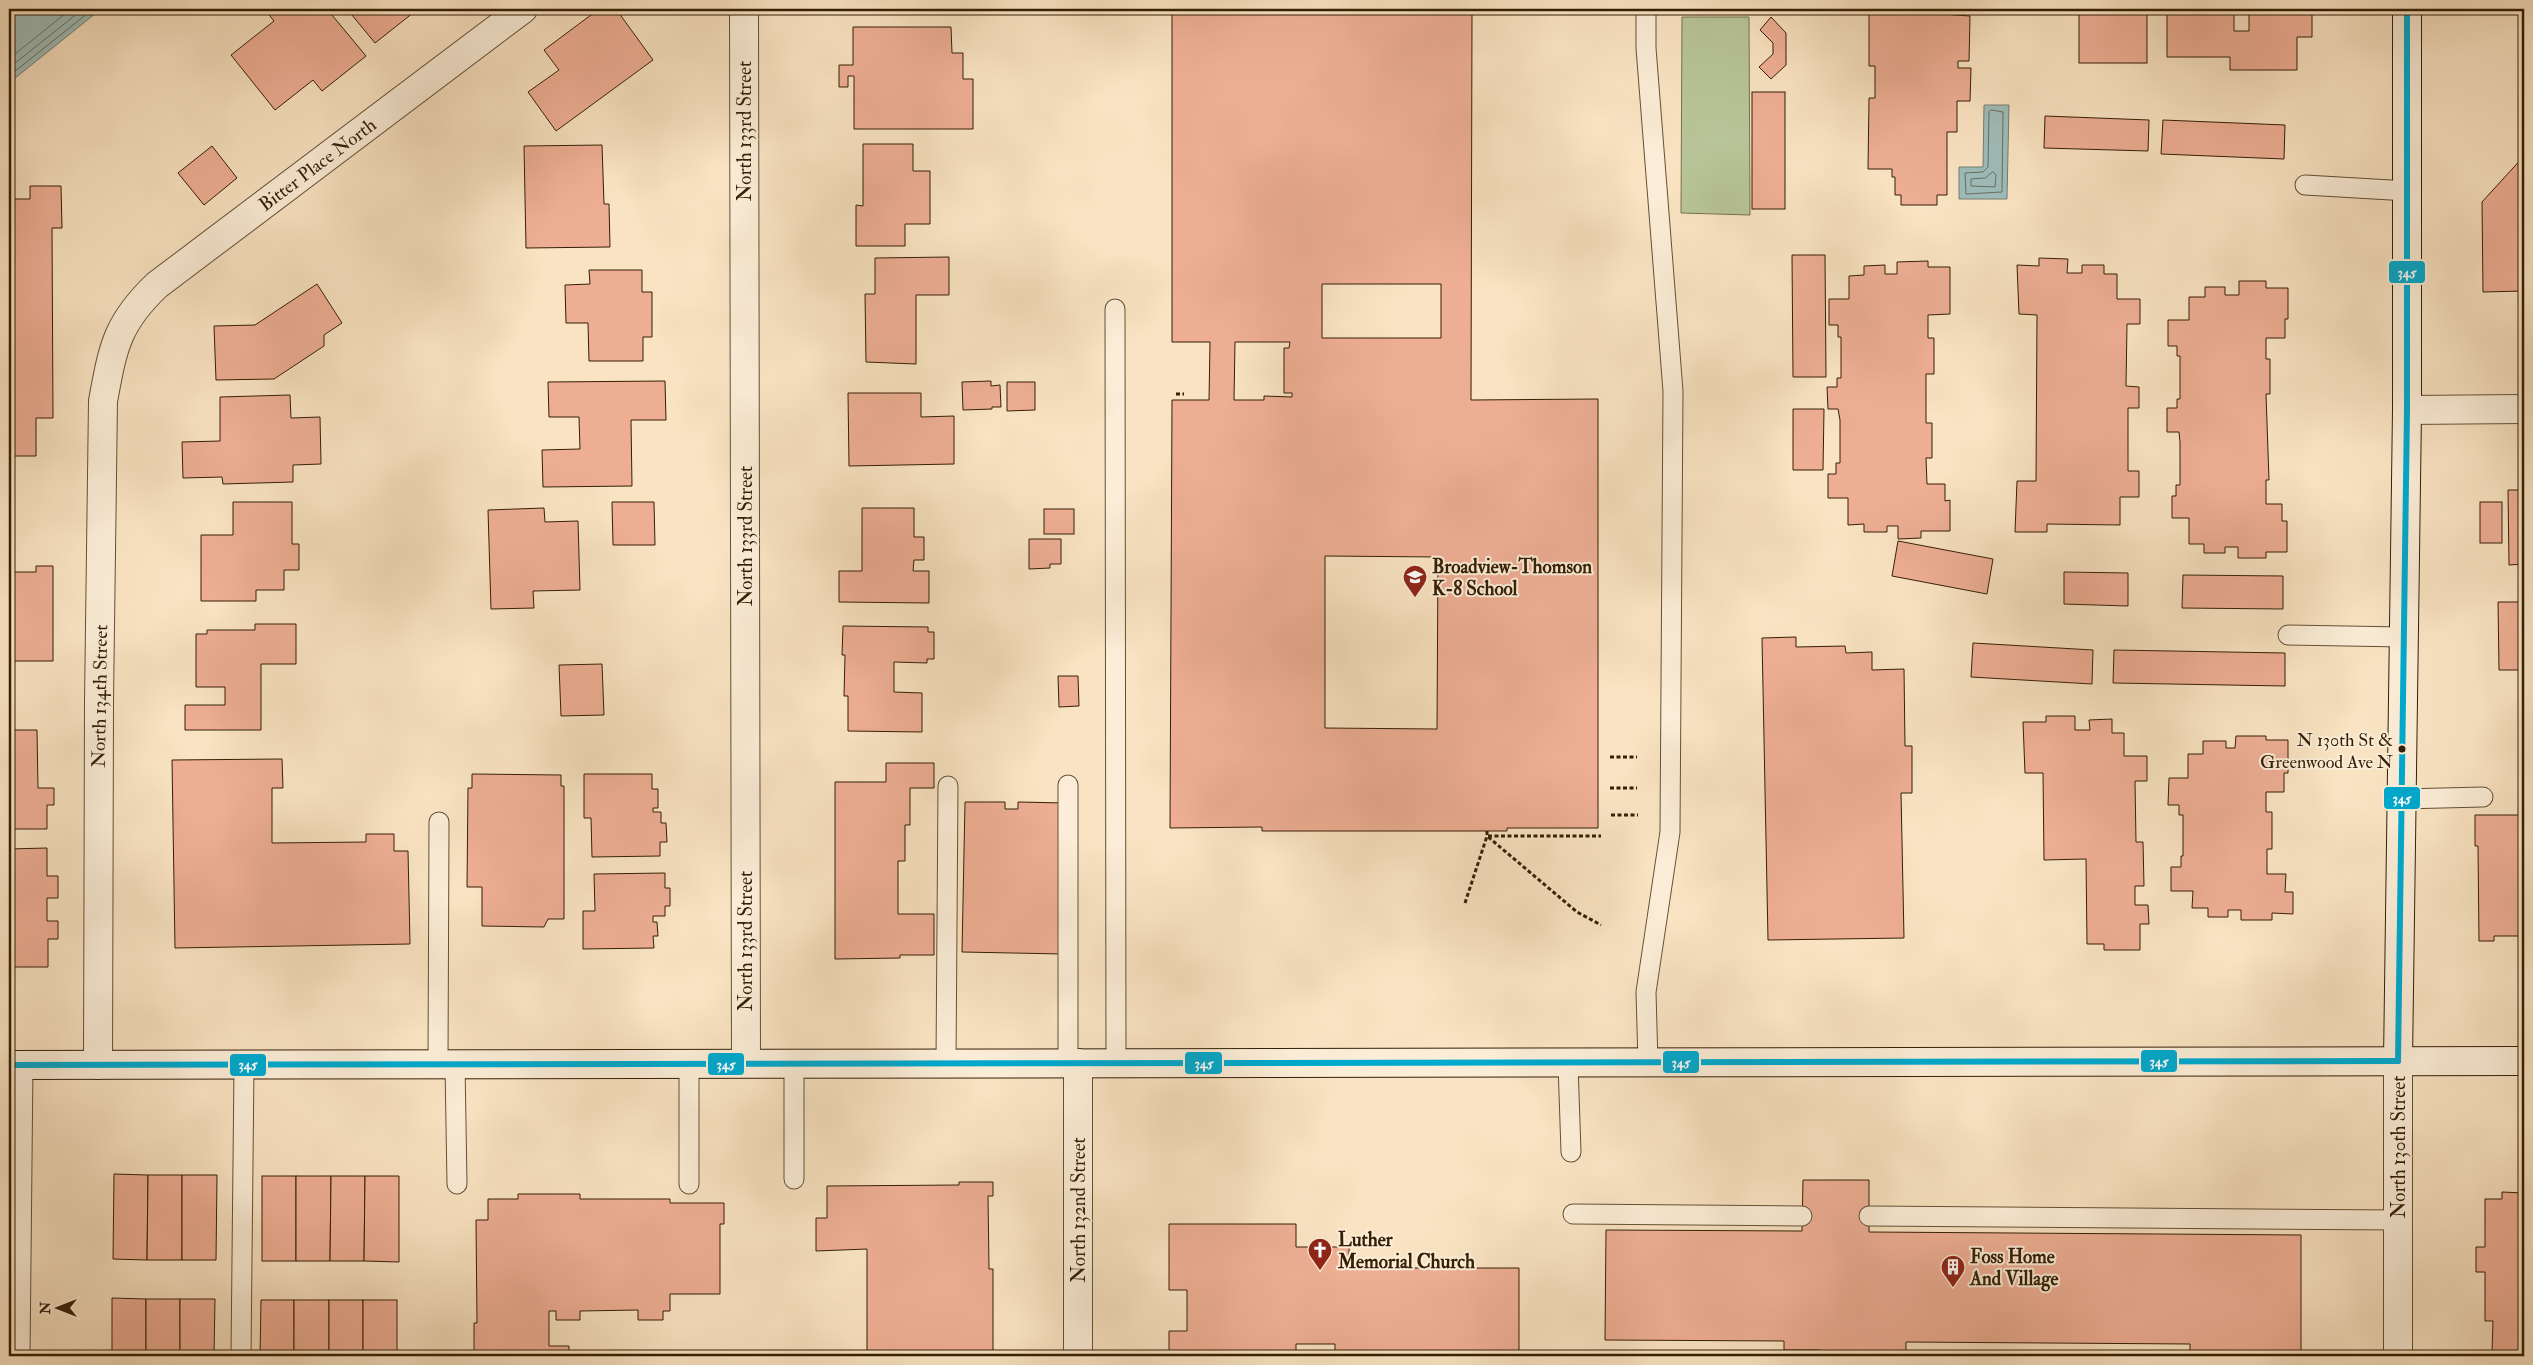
<svg xmlns="http://www.w3.org/2000/svg" width="2533" height="1365" viewBox="0 0 2533 1365" font-family="'IM FELL Double Pica',serif">
<style>
.green{fill:#b8c598;stroke:#76724f}
.water{fill:#9fbdba;stroke:#747e72}
.lines{fill:none;stroke-linecap:round;stroke-linejoin:round}
.shore{stroke:#6a6e60;stroke-width:1}
.building{fill:#eeae94;stroke:#341f06;fill-rule:evenodd}
.service-casing{stroke:#655035;stroke-width:21}
.minor-casing{stroke:#655035;stroke-width:30}
.tertiary-casing{stroke:#655035;stroke-width:30}
.secondary-casing{stroke:#341f06;stroke-width:30}
.path{stroke:#341f06;stroke-width:3;stroke-dasharray:4 2.5;stroke-linecap:butt}
.service{stroke:#fbedd7;stroke-width:19}
.minor{stroke:#fbedd7;stroke-width:28}
.tertiary{stroke:#fbedd7;stroke-width:28}
.secondary{stroke:#fbedd7;stroke-width:28}
.bus-1-casing{stroke:#fbedd7;stroke-width:10}
.bus-1{stroke:#00a9ce;stroke-width:6}
.bus-dot{fill:#341f06;stroke:#fbedd7;stroke-width:2}
.labels{text-anchor:middle;stroke-width:4;stroke-linejoin:round;paint-order:stroke}
.bus-label{font-size:18px;fill:#341f06;stroke:#fbedd7;text-anchor:end}
.street-label{font-size:19px;fill:#341f06;stroke:#fbedd7}
.poi-label{font-size:19px;font-weight:bold;fill:#341f06;stroke:#fbedd7;text-anchor:start}
.line-badge{stroke:#fbedd7;stroke-width:2}
.badge-label{font-size:14px;text-anchor:middle;font-weight:bold;fill:#fff}
</style>
<rect width="100%" height="100%" fill="#f9e3c2"/>
<filter id="stains"><feTurbulence type="fractalNoise" baseFrequency=".004" numOctaves="4"/><feColorMatrix values="0 0 0 0 .2 0 0 0 0 .09 0 0 0 0 .02 0 0 0 .5 -.17"/></filter>
<radialGradient id="worn" r=".72"><stop offset=".6" stop-color="#630" stop-opacity="0"/><stop offset="1" stop-color="#630" stop-opacity=".3"/></radialGradient>
<polygon class="green" points="1682,17 1749,17 1750,215 1681,213"/>
<g class="water">
<polygon points="9,9 101,9 9,83"/>
<polygon points="1984,105 2009,105 2007,199 1959,199 1959,167 1983,167"/>
</g>
<g class="lines">
<g class="shore">
<polyline points="9,59 71,9"/>
<polyline points="9,68 83,9"/>
<polyline points="9,76 93,9"/>
<polygon points="1991,110 2003,112 2002,192 1966,194 1965,173 1983,172 1988,167 1989,112"/>
<polygon points="1993,172 1996,175 1995,187 1971,186 1971,179 1985,178"/>
</g>
</g>
<g class="building">
<polygon points="269,9 327,9 366,56 322,91 313,80 275,110 231,55 274,21 266,11"/>
<polygon points="347,9 418,9 375,43"/>
<polygon points="599,9 616,9 653,60 556,131 528,92 559,70 544,50"/>
<polygon points="927,9 950,9 950,12 927,13"/>
<path d="M1172 9H1587V12L1472 11 1471 400 1598 399V828H1507V831H1262V827L1170 828 1172 400H1209L1210 342H1172ZM1322 284H1441V338H1322ZM1235 342H1290L1289 348H1284V393H1292V397L1264 396V400H1234ZM1325 556 1438 557 1437 729 1325 728Z"/>
<polygon points="1869,9 1914,9 1914,12 1970,16 1969,61 1958,61 1958,68 1971,68 1970,101 1957,101 1957,132 1947,132 1947,195 1937,195 1937,205 1901,205 1901,195 1895,195 1895,177 1892,177 1892,169 1868,169 1869,98 1875,98 1875,66 1869,66"/>
<rect x="2079" y="9" width="68" height="54"/>
<polygon points="2167,9 2234,9 2234,31 2249,31 2249,9 2312,9 2312,37 2297,37 2297,70 2230,70 2230,57 2167,57"/>
<polygon points="1771,17 1786,33 1786,65 1771,79 1759,67 1773,54 1773,43 1760,30"/>
<polygon points="853,27 951,27 952,53 963,53 963,79 973,79 973,129 854,129 854,76 848,76 848,87 839,87 839,65 853,65"/>
<rect x="1752" y="92" width="33" height="117"/>
<polygon points="2045,116 2149,120 2148,151 2044,148"/>
<polygon points="2163,120 2285,125 2284,159 2161,154"/>
<polygon points="863,144 913,144 913,171 930,171 930,224 905,224 905,246 856,246 856,205 863,206"/>
<polygon points="602,145 604,204 609,204 610,247 526,248 524,146"/>
<polygon points="212,146 237,178 204,205 178,173"/>
<polygon points="2524,156 2524,291 2483,292 2482,202"/>
<polygon points="30,186 61,186 62,228 52,228 53,418 36,418 36,456 9,456 9,199 30,199"/>
<polygon points="1792,255 1825,255 1826,377 1793,377"/>
<polygon points="949,257 949,295 916,295 916,364 866,362 865,294 875,294 875,258"/>
<polygon points="2039,258 2068,259 2067,273 2082,273 2082,265 2104,265 2104,274 2117,274 2117,299 2140,299 2140,324 2127,324 2126,386 2139,387 2139,408 2128,408 2128,471 2139,471 2139,497 2120,497 2120,525 2047,524 2047,532 2015,532 2017,481 2036,481 2037,315 2019,314 2017,265 2039,266"/>
<polygon points="1928,261 1928,267 1950,267 1950,314 1928,315 1928,338 1934,338 1934,374 1926,374 1926,423 1932,423 1932,458 1926,458 1927,484 1945,484 1945,501 1950,500 1950,531 1921,531 1921,538 1898,539 1898,526 1887,526 1887,532 1864,532 1864,524 1848,525 1848,498 1828,498 1828,474 1836,474 1836,463 1840,463 1840,420 1838,409 1828,409 1827,387 1837,387 1837,378 1841,378 1841,337 1838,337 1838,325 1829,325 1829,299 1849,299 1849,276 1864,275 1864,266 1885,265 1885,274 1897,274 1897,262"/>
<polygon points="589,270 642,270 642,292 652,292 652,337 643,337 643,361 589,361 588,323 566,323 565,285 590,284"/>
<polygon points="2239,281 2266,281 2266,288 2288,288 2288,319 2285,319 2285,338 2266,338 2266,359 2270,359 2270,394 2266,394 2269,480 2266,480 2266,504 2282,504 2282,521 2287,521 2287,552 2266,552 2266,558 2238,558 2238,547 2225,547 2225,553 2204,553 2204,544 2189,544 2189,518 2172,518 2172,496 2176,496 2176,485 2180,485 2180,442 2179,432 2167,432 2167,408 2177,408 2177,399 2180,399 2180,356 2177,356 2177,346 2168,346 2168,320 2189,320 2189,297 2205,297 2205,287 2225,287 2225,295 2239,295"/>
<polygon points="317,284 342,323 324,335 324,346 274,379 216,380 214,326 255,325"/>
<polygon points="665,381 666,420 631,420 632,486 543,487 542,450 580,449 579,417 549,417 548,382"/>
<polygon points="991,381 991,386 1000,385 1001,407 992,407 992,409 963,410 962,382"/>
<polygon points="1007,382 1035,382 1035,410 1007,411"/>
<polygon points="848,393 921,393 921,417 954,416 954,464 849,466"/>
<polygon points="290,395 291,418 320,417 321,464 293,465 293,482 223,484 222,477 183,478 182,442 220,441 220,397"/>
<polygon points="1793,409 1824,409 1823,470 1793,470"/>
<polygon points="2508,490 2524,490 2524,564 2509,565"/>
<polygon points="233,502 292,502 292,544 299,544 299,570 284,570 284,590 256,590 256,601 201,601 201,535 233,535"/>
<polygon points="612,502 654,502 655,545 613,545"/>
<rect x="2480" y="502" width="22" height="41"/>
<polygon points="544,508 545,522 578,521 580,590 533,591 534,608 491,609 488,510"/>
<polygon points="862,508 914,508 914,537 924,537 924,560 914,560 913,571 929,571 929,603 839,602 839,571 862,571"/>
<rect x="1044" y="509" width="30" height="25"/>
<polygon points="1029,539 1061,539 1061,564 1050,564 1050,568 1029,569"/>
<polygon points="1898,541 1993,559 1987,594 1892,576"/>
<polygon points="36,566 53,566 53,661 9,661 9,572 36,572"/>
<polygon points="2064,572 2128,573 2128,606 2064,604"/>
<polygon points="2183,575 2283,576 2283,609 2182,608"/>
<polygon points="2498,602 2524,602 2524,670 2499,670"/>
<polygon points="255,624 296,624 296,664 261,664 261,730 185,730 185,705 225,705 225,687 196,687 196,634 207,634 207,630 255,630"/>
<polygon points="843,626 928,627 928,632 934,632 934,659 927,659 927,663 894,662 894,692 922,693 922,732 848,731 848,696 844,696 845,655 842,655"/>
<polygon points="1796,637 1796,647 1845,646 1846,653 1872,652 1872,670 1904,669 1905,746 1912,746 1912,793 1901,793 1904,938 1768,940 1762,638"/>
<polygon points="1973,643 2093,650 2092,684 1971,677"/>
<polygon points="2114,650 2285,653 2285,686 2113,683"/>
<polygon points="602,664 604,715 561,716 559,665"/>
<polygon points="1058,676 1078,676 1079,706 1059,707"/>
<polygon points="2046,716 2075,716 2075,730 2090,730 2089,720 2112,719 2112,733 2124,733 2124,756 2147,756 2147,781 2135,781 2136,842 2143,842 2144,886 2135,886 2135,905 2148,905 2149,924 2140,924 2140,950 2104,950 2104,944 2087,944 2086,859 2044,860 2043,773 2025,773 2023,722 2046,722"/>
<polygon points="9,730 37,730 38,788 54,788 54,805 47,805 47,829 9,829"/>
<polygon points="2236,736 2266,736 2266,740 2288,740 2288,773 2284,773 2284,792 2266,792 2266,812 2272,812 2272,849 2267,849 2267,874 2286,874 2285,892 2293,892 2293,914 2272,913 2272,920 2241,920 2241,910 2228,910 2228,917 2208,917 2208,908 2192,908 2193,891 2171,891 2171,867 2181,867 2181,856 2183,856 2183,815 2179,815 2179,805 2168,805 2169,778 2188,778 2188,754 2203,754 2203,741 2226,741 2226,748 2235,748"/>
<polygon points="282,759 283,788 272,788 272,843 366,842 366,834 394,834 394,851 408,851 410,944 175,948 172,760"/>
<polygon points="886,763 934,763 934,788 910,788 910,825 905,825 905,861 898,861 898,914 934,914 934,955 900,955 900,958 835,959 835,782 886,782"/>
<polygon points="472,774 561,775 561,786 564,786 564,919 548,919 544,927 482,926 482,887 467,887 468,788 472,788"/>
<polygon points="584,774 652,774 652,789 658,789 658,808 653,808 653,812 661,812 661,823 666,823 667,842 660,842 660,856 592,857 591,818 584,818"/>
<polygon points="965,802 1005,802 1005,809 1018,809 1018,802 1065,803 1062,954 962,952"/>
<polygon points="2475,815 2524,815 2524,936 2494,936 2494,941 2479,941 2478,846 2475,846"/>
<polygon points="47,848 47,876 58,876 58,898 47,898 47,921 58,921 58,939 48,939 48,967 9,967 9,849"/>
<polygon points="665,873 665,888 670,888 670,906 665,906 665,916 653,916 653,922 657,922 658,936 653,936 654,948 583,949 583,911 595,911 594,874"/>
<polygon points="114,1174 148,1175 147,1260 113,1259"/>
<polygon points="148,1175 182,1175 182,1260 147,1260"/>
<polygon points="182,1175 217,1175 216,1260 182,1260"/>
<rect x="262" y="1176" width="34" height="85"/>
<polygon points="296,1176 331,1176 330,1261 296,1261"/>
<polygon points="331,1176 365,1176 364,1261 330,1261"/>
<polygon points="365,1176 399,1176 399,1262 364,1261"/>
<polygon points="1803,1180 1869,1180 1869,1232 2301,1235 2301,1356 2190,1356 2190,1344 1906,1342 1906,1356 1820,1356 1820,1350 1784,1350 1784,1341 1605,1340 1606,1230 1802,1231"/>
<polygon points="959,1182 993,1182 993,1196 988,1196 989,1269 993,1269 993,1356 867,1356 867,1249 816,1251 816,1218 827,1218 827,1186 959,1185"/>
<polygon points="2502,1192 2524,1193 2524,1356 2475,1356 2475,1352 2492,1352 2493,1321 2485,1321 2485,1272 2476,1272 2476,1247 2485,1247 2485,1199 2502,1199"/>
<polygon points="518,1194 580,1194 580,1199 670,1199 670,1203 724,1203 724,1224 720,1224 720,1294 670,1294 670,1311 663,1311 663,1320 638,1320 638,1310 580,1311 580,1320 556,1320 556,1311 549,1311 549,1346 569,1346 569,1356 477,1356 477,1351 474,1351 474,1323 477,1323 476,1220 488,1220 488,1199 518,1199"/>
<polygon points="1169,1224 1296,1224 1296,1247 1349,1247 1349,1268 1519,1268 1519,1356 1335,1356 1335,1344 1296,1344 1296,1356 1169,1356 1169,1331 1187,1331 1187,1290 1169,1290"/>
<polygon points="112,1298 146,1299 146,1356 112,1356"/>
<rect x="146" y="1299" width="34" height="57"/>
<polygon points="180,1299 215,1299 214,1356 180,1356"/>
<polygon points="261,1300 294,1300 294,1356 260,1356"/>
<rect x="294" y="1300" width="35" height="56"/>
<rect x="329" y="1300" width="34" height="56"/>
<rect x="363" y="1300" width="34" height="56"/>
</g>
<g class="lines">
<defs>
<g id="service">
<polyline points="1646,9 1646,48 1673,391 1670,832 1646,992 1648,1063"/>
<polyline points="2305,185 2408,191"/>
<polyline points="1115,309 1116,1064"/>
<polyline points="2288,635 2404,637"/>
<polyline points="1068,785 1068,1064"/>
<polyline points="2401,799 2483,797"/>
<polyline points="689,1063 689,1184"/>
<polyline points="946,1063 948,786"/>
<polyline points="438,1064 439,822"/>
<polyline points="455,1064 457,1184"/>
<polyline points="1568,1064 1571,1152"/>
<polyline points="794,1179 794,1062"/>
<polyline points="1573,1214 1802,1216"/>
<polyline points="1869,1216 2398,1220"/>
<polyline points="20,1356 23,1065"/>
<polyline points="241,1356 244,1065"/>
</g>
<g id="minor">
<polyline points="744,9 746,1062"/>
<polyline points="2407,410 2524,409"/>
<path d="M98 1065 99 702 103 401C113 348 116 324 157 285L523 9"/>
<polyline points="1078,1356 1078,1063"/>
</g>
<polyline id="tertiary" points="2398,1356 2398,1061"/>
<g id="secondary">
<polyline points="2398,1061 2407,410 2407,9"/>
<polyline points="9,1065 2524,1061"/>
</g>
</defs>
<use href="#service" class="service-casing"/>
<use href="#minor" class="minor-casing"/>
<use href="#tertiary" class="tertiary-casing"/>
<use href="#secondary" class="secondary-casing"/>
<g class="path">
<polyline points="1584,12 1584,14"/>
<polyline points="1176,394 1184,394"/>
<polyline points="1610,757 1637,757"/>
<polyline points="1610,788 1637,788"/>
<polyline points="1611,815 1638,815"/>
<polyline points="1487,831 1487,836 1577,912 1601,925"/>
<polyline points="1465,903 1487,836 1601,836"/>
</g>
<use href="#service" class="service"/>
<use href="#minor" class="minor"/>
<use href="#tertiary" class="tertiary"/>
<use href="#secondary" class="secondary"/>
<defs>
<g id="bus-1">
<polyline points="2398,1061 2407,410 2407,9"/>
<polyline points="9,1065 2398,1061"/>
</g>
</defs>
<use href="#bus-1" class="bus-1-casing"/>
<use href="#bus-1" class="bus-1"/>
</g>
<defs>
<symbol id="school-pin" viewBox="-11 -11 22 30"><path d="M0 17L-7.5 6A9.5 9.5 0 1 1 7.5 6Z" fill="#8f2418" stroke="#fbedd7"/><path d="M0-5L7-2L0 1L-7-2ZM-4 1L0 2.5L4 1V4Q0 6-4 4Z" fill="#fff"/></symbol>
<symbol id="church-pin" viewBox="-11 -11 22 30"><path d="M0 17L-7.5 6A9.5 9.5 0 1 1 7.5 6Z" fill="#8f2418" stroke="#fbedd7"/><path d="M-1.2-6h2.4v3.5h3.3v2.4h-3.3V6h-2.4V-.1h-3.3v-2.4h3.3Z" fill="#fff"/></symbol>
<symbol id="building-pin" viewBox="-11 -11 22 30"><path d="M0 17L-7.5 6A9.5 9.5 0 1 1 7.5 6Z" fill="#8f2418" stroke="#fbedd7"/><path d="M-4-6H4V6H1V3H-1V6H-4ZM-2.5-4.3h1.7v1.8h-1.7ZM.8-4.3h1.7v1.8H.8ZM-2.5-1h1.7V.8h-1.7ZM.8-1h1.7V.8H.8Z" fill="#fff"/></symbol>
</defs>
<g fill-rule="evenodd">
<use href="#school-pin" x="1401" y="563" width="28" height="38"/>
<use href="#church-pin" x="1306" y="1236" width="28" height="38"/>
<use href="#building-pin" x="1939" y="1253" width="28" height="38"/>
</g>
<circle class="bus-dot" cx="2402" cy="749" r="4.5"/>
<g class="labels">
<g class="bus-label">
<text x="2393" y="746">N 130th St &amp;<tspan x="2393" dy="22">Greenwood Ave N</tspan></text>
</g>
<g class="street-label">
<text transform="translate(744 131) rotate(-90)" y="7">North 133rd Street</text>
<text transform="translate(317 164) rotate(-37)" y="7">Bitter Place North</text>
<text transform="translate(745 536) rotate(-90)" y="7">North 133rd Street</text>
<text transform="translate(99 696) rotate(-89)" y="7">North 134th Street</text>
<text transform="translate(745 941) rotate(-90)" y="7">North 133rd Street</text>
<text transform="translate(2398 1147) rotate(-90)" y="7">North 130th Street</text>
<text transform="translate(1078 1210) rotate(-90)" y="7">North 132nd Street</text>
</g>
<g class="poi-label">
<text x="1432" y="573">Broadview-Thomson<tspan x="1432" dy="22">K-8 School</tspan></text>
<text x="1338" y="1246">Luther<tspan x="1338" dy="22">Memorial Church</tspan></text>
<text x="1970" y="1263">Foss Home<tspan x="1970" dy="22">And Village</tspan></text>
</g>
</g>
<g class="line-badge">
<rect x="2388" y="260" width="38" height="24" rx="5" fill="#00a9ce"/>
<rect x="2383" y="786" width="38" height="24" rx="5" fill="#00a9ce"/>
<rect x="2140" y="1049" width="38" height="24" rx="5" fill="#00a9ce"/>
<rect x="1662" y="1050" width="38" height="24" rx="5" fill="#00a9ce"/>
<rect x="1184" y="1051" width="39" height="24" rx="5" fill="#00a9ce"/>
<rect x="707" y="1052" width="38" height="24" rx="5" fill="#00a9ce"/>
<rect x="229" y="1053" width="38" height="24" rx="5" fill="#00a9ce"/>
</g>
<g class="badge-label">
<text x="2407" y="277">345</text>
<text x="2402" y="803">345</text>
<text x="2159" y="1066">345</text>
<text x="1681" y="1067">345</text>
<text x="1204" y="1068">345</text>
<text x="726" y="1069">345</text>
<text x="248" y="1069">345</text>
</g>
<rect width="2533" height="1365" fill="none" stroke="#f9e3c2" stroke-width="30"/>
<rect x="10" y="10" width="2513" height="1345" fill="none" stroke="#341f06" stroke-width="2.5"/>
<rect x="15" y="15" width="2503" height="1335" fill="none" stroke="#341f06"/>
<g transform="translate(58 1308) rotate(270)" stroke="#fbedd7" stroke-width="4" paint-order="stroke">
<path d="M0-4L9 19L0 12L-9 19Z" fill="#341f06"/>
<text y="-8" font-size="14" font-weight="bold" text-anchor="middle" fill="#341f06">N</text>
</g>
<rect width="100%" height="100%" filter="url(#stains)"/>
<rect width="100%" height="100%" fill="url(#worn)"/>
</svg>
